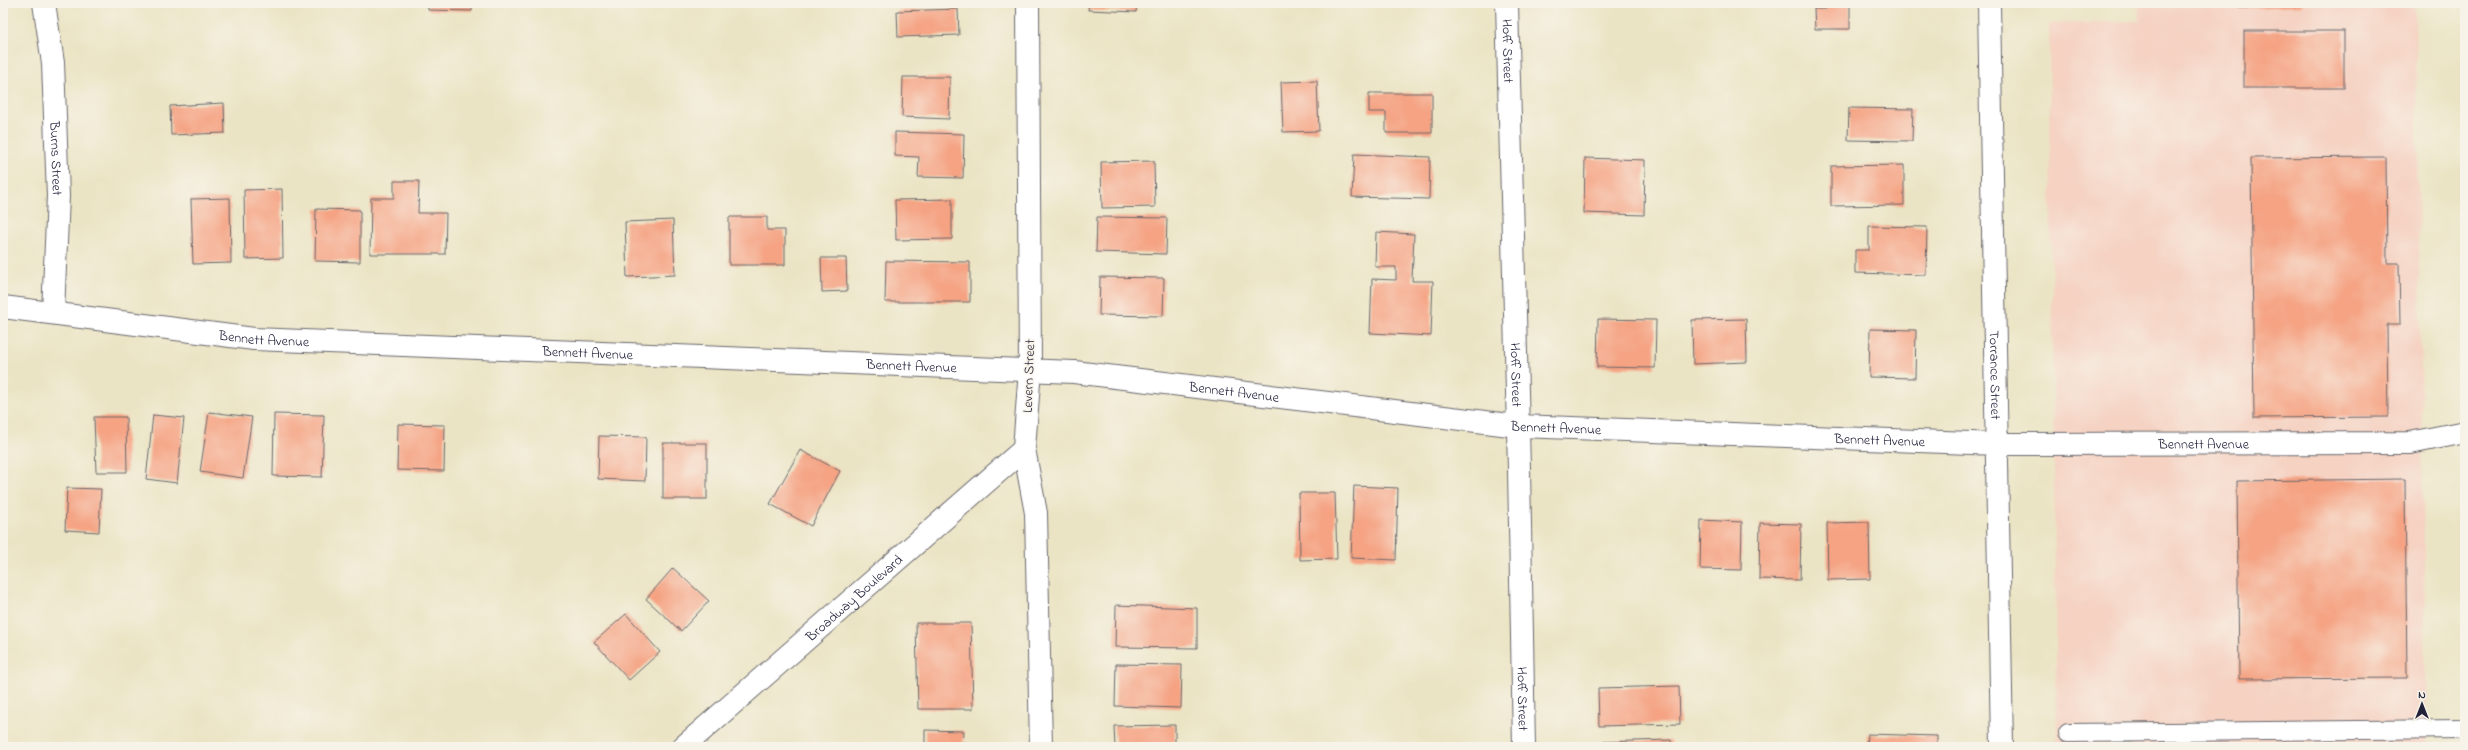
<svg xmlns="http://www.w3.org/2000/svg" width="2468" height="750" viewBox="0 0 2468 750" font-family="'Indie Flower',sans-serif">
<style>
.built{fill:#f5d2c2}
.building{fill:#f5a383}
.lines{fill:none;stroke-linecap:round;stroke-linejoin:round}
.service-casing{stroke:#68666b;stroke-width:20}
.minor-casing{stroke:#68666b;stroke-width:24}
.service{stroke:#fff;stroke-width:18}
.minor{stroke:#fff;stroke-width:22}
.labels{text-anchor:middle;stroke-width:3;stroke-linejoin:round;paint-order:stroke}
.street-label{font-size:14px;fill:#22223b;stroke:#f7f3e8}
</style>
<rect width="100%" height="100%" fill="#f7f3e8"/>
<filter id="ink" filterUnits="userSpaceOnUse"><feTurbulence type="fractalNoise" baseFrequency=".025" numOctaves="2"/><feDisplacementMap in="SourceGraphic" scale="8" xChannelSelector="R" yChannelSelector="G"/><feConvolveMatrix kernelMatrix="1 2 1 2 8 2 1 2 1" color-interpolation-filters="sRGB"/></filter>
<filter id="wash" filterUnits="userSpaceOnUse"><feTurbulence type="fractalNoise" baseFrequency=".012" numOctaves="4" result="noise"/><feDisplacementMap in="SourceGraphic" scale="16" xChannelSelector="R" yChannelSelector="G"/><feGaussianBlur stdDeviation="0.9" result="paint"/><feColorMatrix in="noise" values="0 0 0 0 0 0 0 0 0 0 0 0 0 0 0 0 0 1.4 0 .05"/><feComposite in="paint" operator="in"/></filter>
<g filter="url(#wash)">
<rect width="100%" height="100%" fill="#ebe4c4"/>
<polygon class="built" points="2139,3 2415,3 2427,747 2057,747 2049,24 2140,21"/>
<g id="blocks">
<g class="building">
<polygon points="428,3 472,3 472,11 428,10"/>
<polygon points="1089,3 1137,3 1136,12 1088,10"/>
<polygon points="1826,3 1850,3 1850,29 1815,29 1814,9 1826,9"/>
<polygon points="2239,3 2302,3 2302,6 2239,8"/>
<polygon points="958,9 959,35 898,37 897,11"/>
<rect x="2244" y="31" width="100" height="57"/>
<polygon points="903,77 950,77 949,119 902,117"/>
<polygon points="1317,81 1319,131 1283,132 1281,82"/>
<polygon points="1369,93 1432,93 1432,133 1386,133 1386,112 1369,112"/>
<polygon points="224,103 225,133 171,135 170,106"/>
<polygon points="1849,108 1913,109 1912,141 1848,140"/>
<polygon points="895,132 964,134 963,178 918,177 919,157 895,156"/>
<polygon points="1354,154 1430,157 1429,199 1352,197"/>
<polygon points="2386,157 2387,263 2399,263 2400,325 2387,325 2388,417 2254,418 2251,158"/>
<polygon points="1585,158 1645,160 1644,215 1584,213"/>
<polygon points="1154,161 1155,207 1102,208 1101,162"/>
<polygon points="1904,165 1904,205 1831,206 1831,166"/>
<polygon points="394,181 419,181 418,213 446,213 445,254 370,254 371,198 394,198"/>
<polygon points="282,189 283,258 245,259 244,190"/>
<polygon points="230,198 231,263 193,264 191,199"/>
<polygon points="952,199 952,239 896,240 895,200"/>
<polygon points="316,209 360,210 360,262 315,261"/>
<polygon points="729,217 767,217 767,230 785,230 785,265 729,265"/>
<polygon points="1097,217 1167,218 1166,254 1096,252"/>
<polygon points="673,220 675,275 627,277 625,222"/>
<polygon points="1869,226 1927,227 1926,275 1855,273 1855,250 1869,250"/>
<polygon points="1376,232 1414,234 1412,281 1433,281 1431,336 1370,333 1372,279 1396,280 1396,267 1375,267"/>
<polygon points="821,258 846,258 847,291 822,292"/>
<polygon points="886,261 970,262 970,302 885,302"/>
<polygon points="1100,277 1164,278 1163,316 1099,315"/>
<polygon points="1598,319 1656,320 1655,368 1597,367"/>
<polygon points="1746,319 1747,362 1693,364 1692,320"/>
<polygon points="1870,329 1916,330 1915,378 1869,377"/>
<polygon points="209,412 252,417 243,478 200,472"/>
<polygon points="274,414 324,415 322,477 273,476"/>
<polygon points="153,415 184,418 177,483 146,479"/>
<polygon points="94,417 126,417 127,472 96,472"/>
<polygon points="398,424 445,425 444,471 397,470"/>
<polygon points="599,436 646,437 645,481 598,479"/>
<rect x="663" y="443" width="44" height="56"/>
<polygon points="800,450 840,471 811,526 770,504"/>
<polygon points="2405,479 2407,678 2239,679 2237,481"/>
<polygon points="1354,486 1398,488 1396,560 1351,558"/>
<polygon points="67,488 101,489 99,532 65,530"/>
<polygon points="1299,493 1335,493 1337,559 1300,560"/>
<polygon points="1701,520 1742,522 1741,570 1700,569"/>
<polygon points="1869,522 1870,579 1828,580 1827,523"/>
<polygon points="1760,523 1801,524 1800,580 1759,579"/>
<polygon points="673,568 709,601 681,631 646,599"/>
<polygon points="1116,605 1197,608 1197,648 1115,647"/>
<polygon points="626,614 660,652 629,680 594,642"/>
<polygon points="916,623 971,623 973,709 918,709"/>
<polygon points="1116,664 1182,665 1181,708 1115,706"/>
<polygon points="1679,686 1680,724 1599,726 1598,688"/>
<polygon points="1175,725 1175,747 1115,747 1114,726"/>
<polygon points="925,730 964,731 963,747 925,747"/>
<polygon points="1867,734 1937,736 1937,747 1866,747"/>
<polygon points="1671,740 1672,747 1598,747 1598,742"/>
</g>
</g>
</g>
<g filter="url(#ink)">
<use href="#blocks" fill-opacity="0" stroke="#68666b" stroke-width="1"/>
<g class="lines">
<defs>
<polyline id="service" points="2068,733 2465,729"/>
<g id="minor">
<path id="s1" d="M44 3 53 63 58 196 53 313"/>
<polyline points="1028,3 1030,369 1024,449 1036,513 1041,747"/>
<path id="s2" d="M1507 3 1519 469 1524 747"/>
<path id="s3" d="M1989 3 2002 747"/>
<path id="s4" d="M3 307 254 339 1074 372 1518 426 1997 444 2410 443 2465 432"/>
<path id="s5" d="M683 747 1024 449"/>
</g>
</defs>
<use href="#service" class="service-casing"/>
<use href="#minor" class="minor-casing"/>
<use href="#service" class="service"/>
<use href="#minor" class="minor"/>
</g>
</g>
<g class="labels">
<g class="street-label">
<text dy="5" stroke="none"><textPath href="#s2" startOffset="48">Hoff Street</textPath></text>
<text dy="5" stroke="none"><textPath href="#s1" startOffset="156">Burns Street</textPath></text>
<text dy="5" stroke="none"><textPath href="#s4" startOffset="263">Bennett Avenue</textPath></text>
<text dy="5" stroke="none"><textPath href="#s4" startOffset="587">Bennett Avenue</textPath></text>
<text dy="5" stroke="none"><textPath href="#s4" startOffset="911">Bennett Avenue</textPath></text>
<text dy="5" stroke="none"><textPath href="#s2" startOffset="372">Hoff Street</textPath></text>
<text dy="5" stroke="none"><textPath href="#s3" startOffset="372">Torrance Street</textPath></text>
<text transform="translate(1028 376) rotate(-88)" y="5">Levern Street</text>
<text dy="5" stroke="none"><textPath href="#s4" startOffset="1235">Bennett Avenue</textPath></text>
<text dy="5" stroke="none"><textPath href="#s4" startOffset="1559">Bennett Avenue</textPath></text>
<text dy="5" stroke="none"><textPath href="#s4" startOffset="1883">Bennett Avenue</textPath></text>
<text dy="5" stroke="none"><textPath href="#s4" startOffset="2207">Bennett Avenue</textPath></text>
<text dy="5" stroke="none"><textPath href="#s5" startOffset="227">Broadway Boulevard</textPath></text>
<text dy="5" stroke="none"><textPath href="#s2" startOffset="696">Hoff Street</textPath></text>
</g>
</g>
<rect width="2468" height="750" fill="none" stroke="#f7f3e8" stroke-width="16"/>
<g transform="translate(2422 704)" stroke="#f7f3e8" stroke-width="3" paint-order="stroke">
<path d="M0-3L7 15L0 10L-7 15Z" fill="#22223b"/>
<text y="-6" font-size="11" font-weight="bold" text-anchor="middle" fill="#22223b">N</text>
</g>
</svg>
